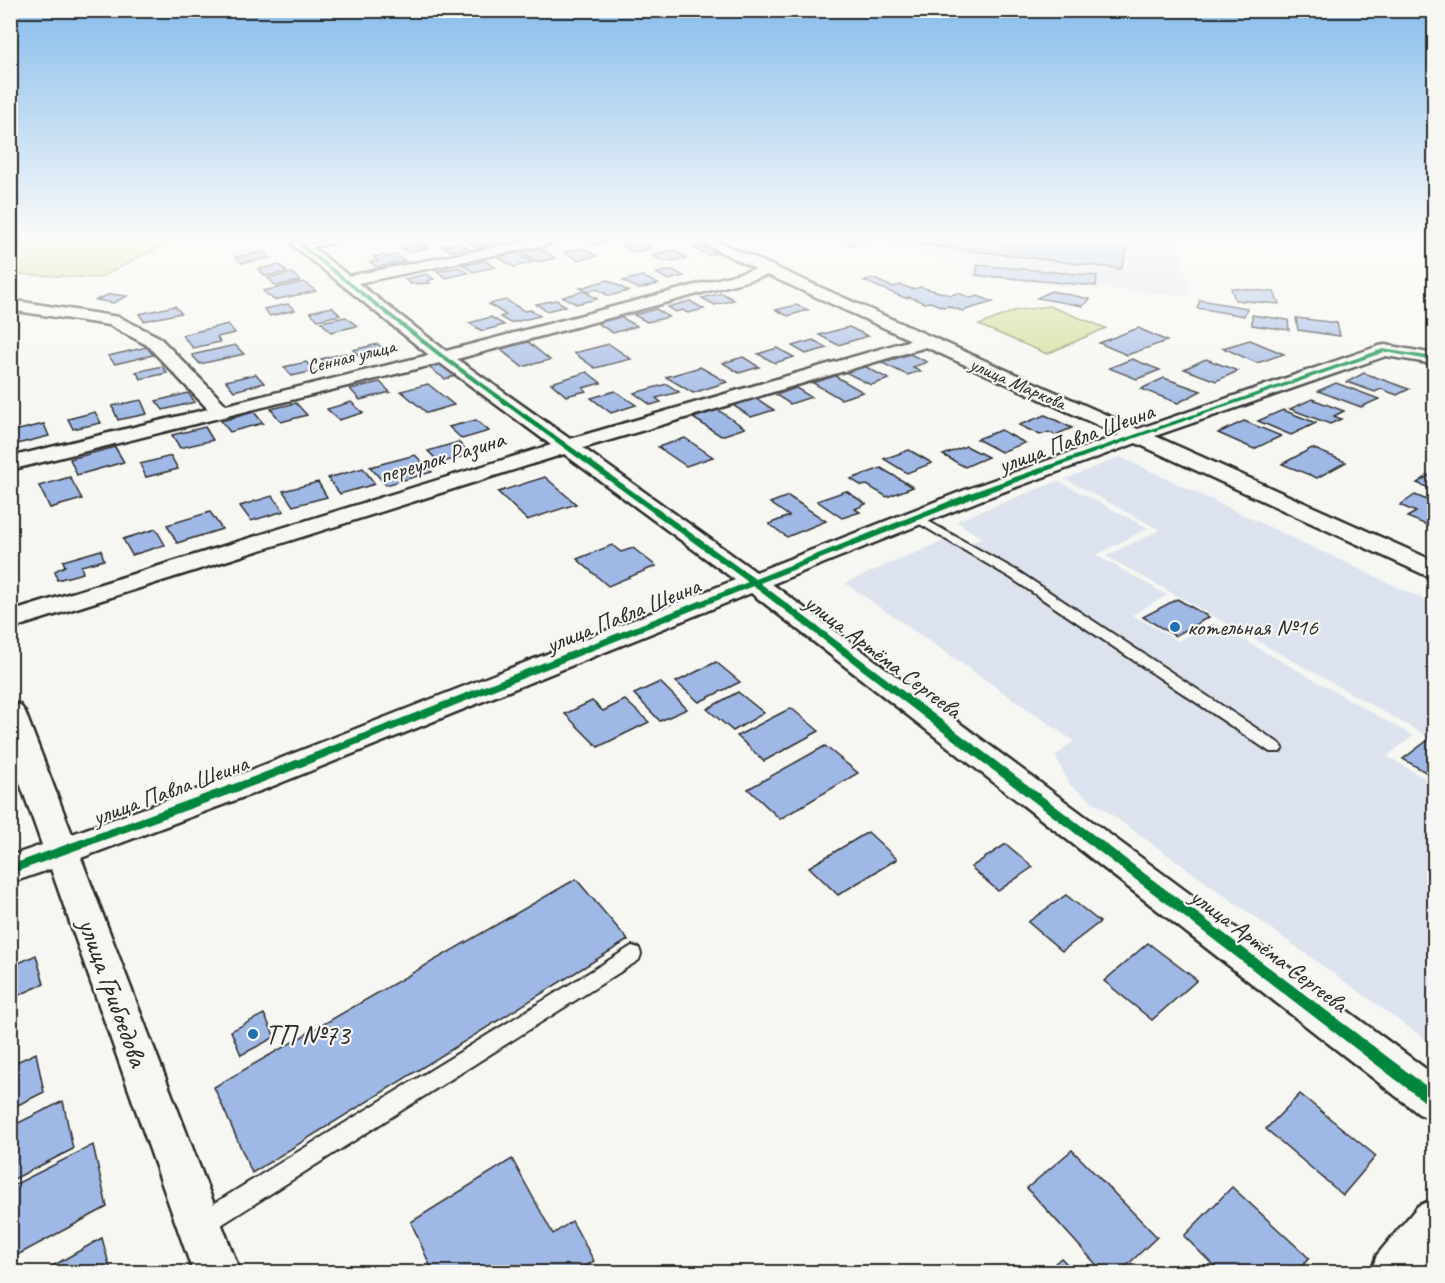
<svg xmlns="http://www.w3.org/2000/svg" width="1445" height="1283" viewBox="0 0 1445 1283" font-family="Caveat,sans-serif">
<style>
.built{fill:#dce3ee}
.green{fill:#cedb8f;stroke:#7c835d;stroke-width:1.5}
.building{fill:#9fb8e5;stroke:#2b2b2b;stroke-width:1.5}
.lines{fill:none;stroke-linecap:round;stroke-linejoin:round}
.lane-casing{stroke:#2b2b2b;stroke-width:4}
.street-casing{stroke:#2b2b2b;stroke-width:5}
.lane{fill:#f6f6f2;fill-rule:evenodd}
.street{fill:#f6f6f2;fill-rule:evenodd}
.cycleway-casing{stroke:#f6f6f2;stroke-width:4}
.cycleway{fill:#00873e;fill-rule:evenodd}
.poi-dot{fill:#1f6fb2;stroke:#f6f6f2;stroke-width:2}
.labels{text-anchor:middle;stroke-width:4.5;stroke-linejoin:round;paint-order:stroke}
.far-street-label{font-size:20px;fill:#2b2b2b;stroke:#f6f6f2}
.street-label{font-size:24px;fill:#2b2b2b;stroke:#f6f6f2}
.poi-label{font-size:24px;fill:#2b2b2b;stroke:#f6f6f2;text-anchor:start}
.near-street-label{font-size:28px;fill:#2b2b2b;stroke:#f6f6f2}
.near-poi-label{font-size:28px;fill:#2b2b2b;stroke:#f6f6f2;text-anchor:start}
</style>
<rect width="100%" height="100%" fill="#f6f6f2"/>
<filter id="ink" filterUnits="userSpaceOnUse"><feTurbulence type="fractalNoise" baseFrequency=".0167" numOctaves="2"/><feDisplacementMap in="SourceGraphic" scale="12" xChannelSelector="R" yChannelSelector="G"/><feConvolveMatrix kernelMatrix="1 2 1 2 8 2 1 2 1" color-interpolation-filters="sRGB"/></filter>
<g filter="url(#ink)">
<g class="built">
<polygon points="879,239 1177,239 1191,296 970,277 974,264 873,241"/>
<polygon points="1120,457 1434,604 1434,732 1425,735 1106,556 1160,530 1065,479"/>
<polygon points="1058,481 1148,528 1096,555 1167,595 1132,615 1178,641 1214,623 1413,736 1387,756 1434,784 1434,1041 1432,1044 1070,785 1055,756 1074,741 845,583 946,540 958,548 982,538 956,521"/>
</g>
<g class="green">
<polygon points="11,239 175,239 99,278 11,274"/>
<polygon points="1049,306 1106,328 1047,354 979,325 1014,311"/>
</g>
<g class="building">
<polygon points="475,239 489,239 495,243 476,247 466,240"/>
<polygon points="583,239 607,239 611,241 593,245"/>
<polygon points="833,239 871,239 855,245"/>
<polygon points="892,239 1131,239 1121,269 894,241"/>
<polygon points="419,242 429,248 408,252 399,247"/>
<polygon points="459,243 468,248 451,251 442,246"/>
<polygon points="631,243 637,246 644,244 651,248 634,252 621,245"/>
<polygon points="702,246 718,253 709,255 693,248"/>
<polygon points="539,248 555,258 538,262 522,252"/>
<polygon points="582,248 597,256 578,260 564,252"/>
<polygon points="673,250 687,258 665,262 652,255"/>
<polygon points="264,252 270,258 242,263 235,257"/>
<polygon points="517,253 533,262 514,267 498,257"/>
<polygon points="383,255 387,257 396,255 405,261 377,267 370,262 378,261 373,257"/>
<polygon points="485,261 495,267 473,272 463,265"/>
<polygon points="280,265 287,272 265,276 258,269"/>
<polygon points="978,265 1097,276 1096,286 976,275"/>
<polygon points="459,267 468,273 446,278 437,271"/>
<polygon points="672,270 684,276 668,280 656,273"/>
<polygon points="292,273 300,281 276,286 268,278"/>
<polygon points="427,274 434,279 427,281 430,283 411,284 404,279"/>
<polygon points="642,276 658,284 639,289 623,281"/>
<polygon points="872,278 892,287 901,285 912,289 921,287 951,295 958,293 971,298 978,296 993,302 962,311 948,306 943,307 930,302 924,303 910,297 905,298 864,281"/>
<polygon points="608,280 628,291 609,296 597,289 588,292 580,288"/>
<polygon points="304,282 316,291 274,300 263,291"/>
<polygon points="1231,288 1274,292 1279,304 1235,300"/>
<polygon points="584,291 597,299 576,304 563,297"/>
<polygon points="1051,291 1090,299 1083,306 1037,298"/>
<polygon points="722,293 734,300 715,305 702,298"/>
<polygon points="110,294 127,296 113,303 96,300"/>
<polygon points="506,300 524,311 531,310 540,316 510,323 500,317 506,315 489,304"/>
<polygon points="556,300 566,306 547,311 536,304"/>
<polygon points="1200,300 1247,308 1244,316 1197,308"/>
<polygon points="690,301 704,309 688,313 682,310 676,312 668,307"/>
<polygon points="288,304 295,310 270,316 264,309"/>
<polygon points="796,305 808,310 788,316 776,310"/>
<polygon points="175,306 181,313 144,321 139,314"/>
<polygon points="332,307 340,315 318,320 310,312"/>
<polygon points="656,309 669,317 647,322 634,315"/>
<polygon points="1252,315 1288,320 1289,330 1252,325"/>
<polygon points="346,317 357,326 331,332 321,322"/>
<polygon points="491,317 504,325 482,331 469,323"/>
<polygon points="621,317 637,326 613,333 597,323"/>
<polygon points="1296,318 1337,323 1340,336 1298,330"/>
<polygon points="228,324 235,333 217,337 220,342 193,348 182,335"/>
<polygon points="849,327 868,336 838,345 819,335"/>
<polygon points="1138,328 1167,341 1127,355 1099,343"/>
<polygon points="813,340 827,348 806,354 792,346"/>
<polygon points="1250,340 1284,354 1257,363 1223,348"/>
<polygon points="528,342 550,360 522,367 500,349"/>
<polygon points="378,344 387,353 362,359 353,350"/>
<polygon points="609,344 631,359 595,368 574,353"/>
<polygon points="235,345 244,354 200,364 192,355"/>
<polygon points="147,347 153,355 115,364 108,356"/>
<polygon points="777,348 794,357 775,363 758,354"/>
<polygon points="345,353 353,361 329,367 321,359"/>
<polygon points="910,354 927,362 913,367 921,371 907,375 882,363"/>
<polygon points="743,357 759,367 739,373 723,363"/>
<polygon points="1132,359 1160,370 1137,379 1109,368"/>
<polygon points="1206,359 1238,371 1216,381 1184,369"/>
<polygon points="445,361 462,374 445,379 427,366"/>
<polygon points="306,362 314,371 292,376 284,367"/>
<polygon points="162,366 167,373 141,379 136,372"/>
<polygon points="864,366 889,379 871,385 845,372"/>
<polygon points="700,367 727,382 693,393 666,377"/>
<polygon points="587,372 601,383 583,388 586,391 566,396 551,383"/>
<polygon points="1364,373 1409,389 1397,395 1381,389 1375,392 1347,382"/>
<polygon points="256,374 264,383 234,391 226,381"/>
<polygon points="835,376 863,392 841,399 813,383"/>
<polygon points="1164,378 1201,391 1178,403 1141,389"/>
<polygon points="380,382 390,392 360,400 350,389"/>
<polygon points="1336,383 1379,399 1361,407 1318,391"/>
<polygon points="428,384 454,405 427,413 401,391"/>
<polygon points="667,384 679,392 656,398 661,402 651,405 634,393"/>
<polygon points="796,388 811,397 790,404 776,395"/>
<polygon points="615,391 636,405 611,413 591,398"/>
<polygon points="188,393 195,402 163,410 156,401"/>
<polygon points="754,397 774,410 751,417 731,404"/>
<polygon points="1312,399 1344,411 1334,416 1341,419 1330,424 1290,409"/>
<polygon points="141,400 147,414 118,420 112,406"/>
<polygon points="351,402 363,413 339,420 327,409"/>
<polygon points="296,403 307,415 281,422 271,409"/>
<polygon points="718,410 745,428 721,436 693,418"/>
<polygon points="1283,410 1316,423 1291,435 1258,421"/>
<polygon points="95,412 101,423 73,429 68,419"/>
<polygon points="254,412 263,423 230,432 221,421"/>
<polygon points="1045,415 1072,428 1055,435 1049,432 1040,435 1019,425"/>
<polygon points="476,420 489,431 462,439 449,427"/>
<polygon points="1244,421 1281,436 1254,449 1218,433"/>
<polygon points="44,424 49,436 13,445 10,432"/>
<polygon points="205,427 213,440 180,448 172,435"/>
<polygon points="1001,430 1025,443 1001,452 977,439"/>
<polygon points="685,438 713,457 686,466 658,447"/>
<polygon points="458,442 471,454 440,463 428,451"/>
<polygon points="966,446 988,457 965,467 943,455"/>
<polygon points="115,447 124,462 77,475 70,459"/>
<polygon points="1312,448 1346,462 1317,478 1282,464"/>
<polygon points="909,450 932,463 907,473 884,459"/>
<polygon points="415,455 432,472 386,485 370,467"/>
<polygon points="171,456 178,469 146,477 140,464"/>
<polygon points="363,468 375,484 340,494 328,478"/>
<polygon points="881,468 913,487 887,497 867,485 862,486 851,479"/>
<polygon points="1434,472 1434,490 1417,483"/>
<polygon points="70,477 82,499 50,508 39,486"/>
<polygon points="545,477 576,504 527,520 498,492"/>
<polygon points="318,482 327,497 293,506 283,491"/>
<polygon points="846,491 866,504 855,509 860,512 842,518 817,501"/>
<polygon points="1415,495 1434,503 1434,528 1407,517 1416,512 1400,505"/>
<polygon points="272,496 284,511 251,521 240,506"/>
<polygon points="788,496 826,521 787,537 769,524 789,516 770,503"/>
<polygon points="210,512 222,529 177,543 167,525"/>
<polygon points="156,529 165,545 132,555 123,539"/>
<polygon points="612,545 621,552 633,548 656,566 608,586 577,559"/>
<polygon points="101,550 104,560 81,566 83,573 57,580 55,571 65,566 63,561"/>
<polygon points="1177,599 1209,617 1175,636 1143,617"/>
<polygon points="716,662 740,682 699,702 676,682"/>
<polygon points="660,682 687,709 660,721 634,694"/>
<polygon points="738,692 764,713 733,731 707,709"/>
<polygon points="625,700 649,722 598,747 565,714 592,701 603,711"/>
<polygon points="791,708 819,731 764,761 737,736"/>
<polygon points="1431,738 1434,740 1434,777 1403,759"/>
<polygon points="825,746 858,773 780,819 748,789"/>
<polygon points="868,832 897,859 838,895 809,867"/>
<polygon points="1006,844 1033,867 998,891 971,867"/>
<polygon points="576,879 628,940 252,1173 214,1087"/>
<polygon points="1066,895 1100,922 1062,951 1028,922"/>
<polygon points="1148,943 1197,980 1152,1020 1104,981"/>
<polygon points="36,955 44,984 10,999 10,967"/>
<polygon points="264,1014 275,1037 241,1055 231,1031"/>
<polygon points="36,1053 44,1092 10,1109 10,1065"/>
<polygon points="1300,1094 1376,1156 1343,1195 1266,1129"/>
<polygon points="63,1101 73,1149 10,1181 10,1127"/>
<polygon points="93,1145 107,1207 10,1259 10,1187"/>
<polygon points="1072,1150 1157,1237 1120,1272 1103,1272 1027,1188"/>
<polygon points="512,1159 553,1234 572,1221 594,1261 577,1272 433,1272 411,1222"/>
<polygon points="1232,1187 1309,1258 1297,1272 1220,1272 1184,1236"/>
<polygon points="102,1238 111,1272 42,1272"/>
<polygon points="1061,1258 1075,1272 1045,1272"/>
</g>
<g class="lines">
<defs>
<g id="lane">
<polygon points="917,515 1019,572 1280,744 1283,748 1280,752 1270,752 1011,578 913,520 913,516"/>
<polygon points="632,946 639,948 641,954 639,960 210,1232 202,1235 194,1232 191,1224 194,1216"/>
</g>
<g id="street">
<path d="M311 239H338L336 242 312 247 349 276 535 239H561L554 243 358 283 446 351 756 269 694 239H712L1138 429 1379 346 1385 345 1434 354V364L1386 356 1155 436 1434 561V577L1425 575 1136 443 981 500 772 584 1434 1075V1120L1419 1114 751 593 268 788 81 858 240 1272H193L51 869 10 883V856L42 845 10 755V702L20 705 25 712 72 834 246 772 735 580 564 454 10 629V612L551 445 440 363 10 470V457L208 409 147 345 109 325 10 310V300L119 317 159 337 226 405 429 355 293 245 295 242ZM768 275 911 340 570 439 457 359ZM926 347 1119 435 965 490 756 572 583 448Z"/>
<polygon points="1434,1199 1434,1258 1423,1272 1371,1272 1377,1255 1418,1206"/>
</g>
</defs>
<use href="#lane" class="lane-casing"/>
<use href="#street" class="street-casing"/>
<use href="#lane" class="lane"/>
<use href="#street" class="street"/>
<defs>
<polygon id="cycleway" points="326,239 333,239 304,246 445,356 755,579 970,493 1134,435 1383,349 1434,357 1434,361 1385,352 1138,437 976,497 760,583 1434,1092 1434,1106 1429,1105 753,586 261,783 10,874 10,865 253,777 748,582 441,358 298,245"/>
</defs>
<use href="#cycleway" class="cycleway-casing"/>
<use href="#cycleway" class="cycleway"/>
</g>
</g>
<linearGradient id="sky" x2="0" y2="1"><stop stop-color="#87bcec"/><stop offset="0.57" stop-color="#fbfbf9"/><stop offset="1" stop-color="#fbfbf9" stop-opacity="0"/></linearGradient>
<rect width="1445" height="418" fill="url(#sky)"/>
<g class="poi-dot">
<circle cx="1175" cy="627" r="6"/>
<circle cx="253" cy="1034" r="6"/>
</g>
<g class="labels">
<g class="far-street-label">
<text transform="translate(351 356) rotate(-14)" y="7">Сенная улица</text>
<text transform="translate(1018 383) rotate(24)" y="7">улица Маркова</text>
</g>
<g class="street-label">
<text transform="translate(1076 438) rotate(-20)" y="8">улица Павла Шеина</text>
<text transform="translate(442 457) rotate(-17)" y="8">переулок Разина</text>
<text transform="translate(623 615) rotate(-22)" y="8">улица Павла Шеина</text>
<text transform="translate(883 656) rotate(37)" y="8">улица Артёма Сергеева</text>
<text transform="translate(170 790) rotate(-20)" y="8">улица Павла Шеина</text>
<text transform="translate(1269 950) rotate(37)" y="8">улица Артёма Сергеева</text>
</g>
<g class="poi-label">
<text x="1187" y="635">котельная №16</text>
</g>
<g class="near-street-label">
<text transform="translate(114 992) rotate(70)" y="10">улица Грибоедова</text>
</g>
<g class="near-poi-label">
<text x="265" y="1044">ТП №73</text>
</g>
</g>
<rect width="1445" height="1283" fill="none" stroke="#f6f6f2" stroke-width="36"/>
<rect x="18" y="18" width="1409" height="1247" fill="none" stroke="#2b2b2b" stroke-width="2" filter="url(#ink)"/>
</svg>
